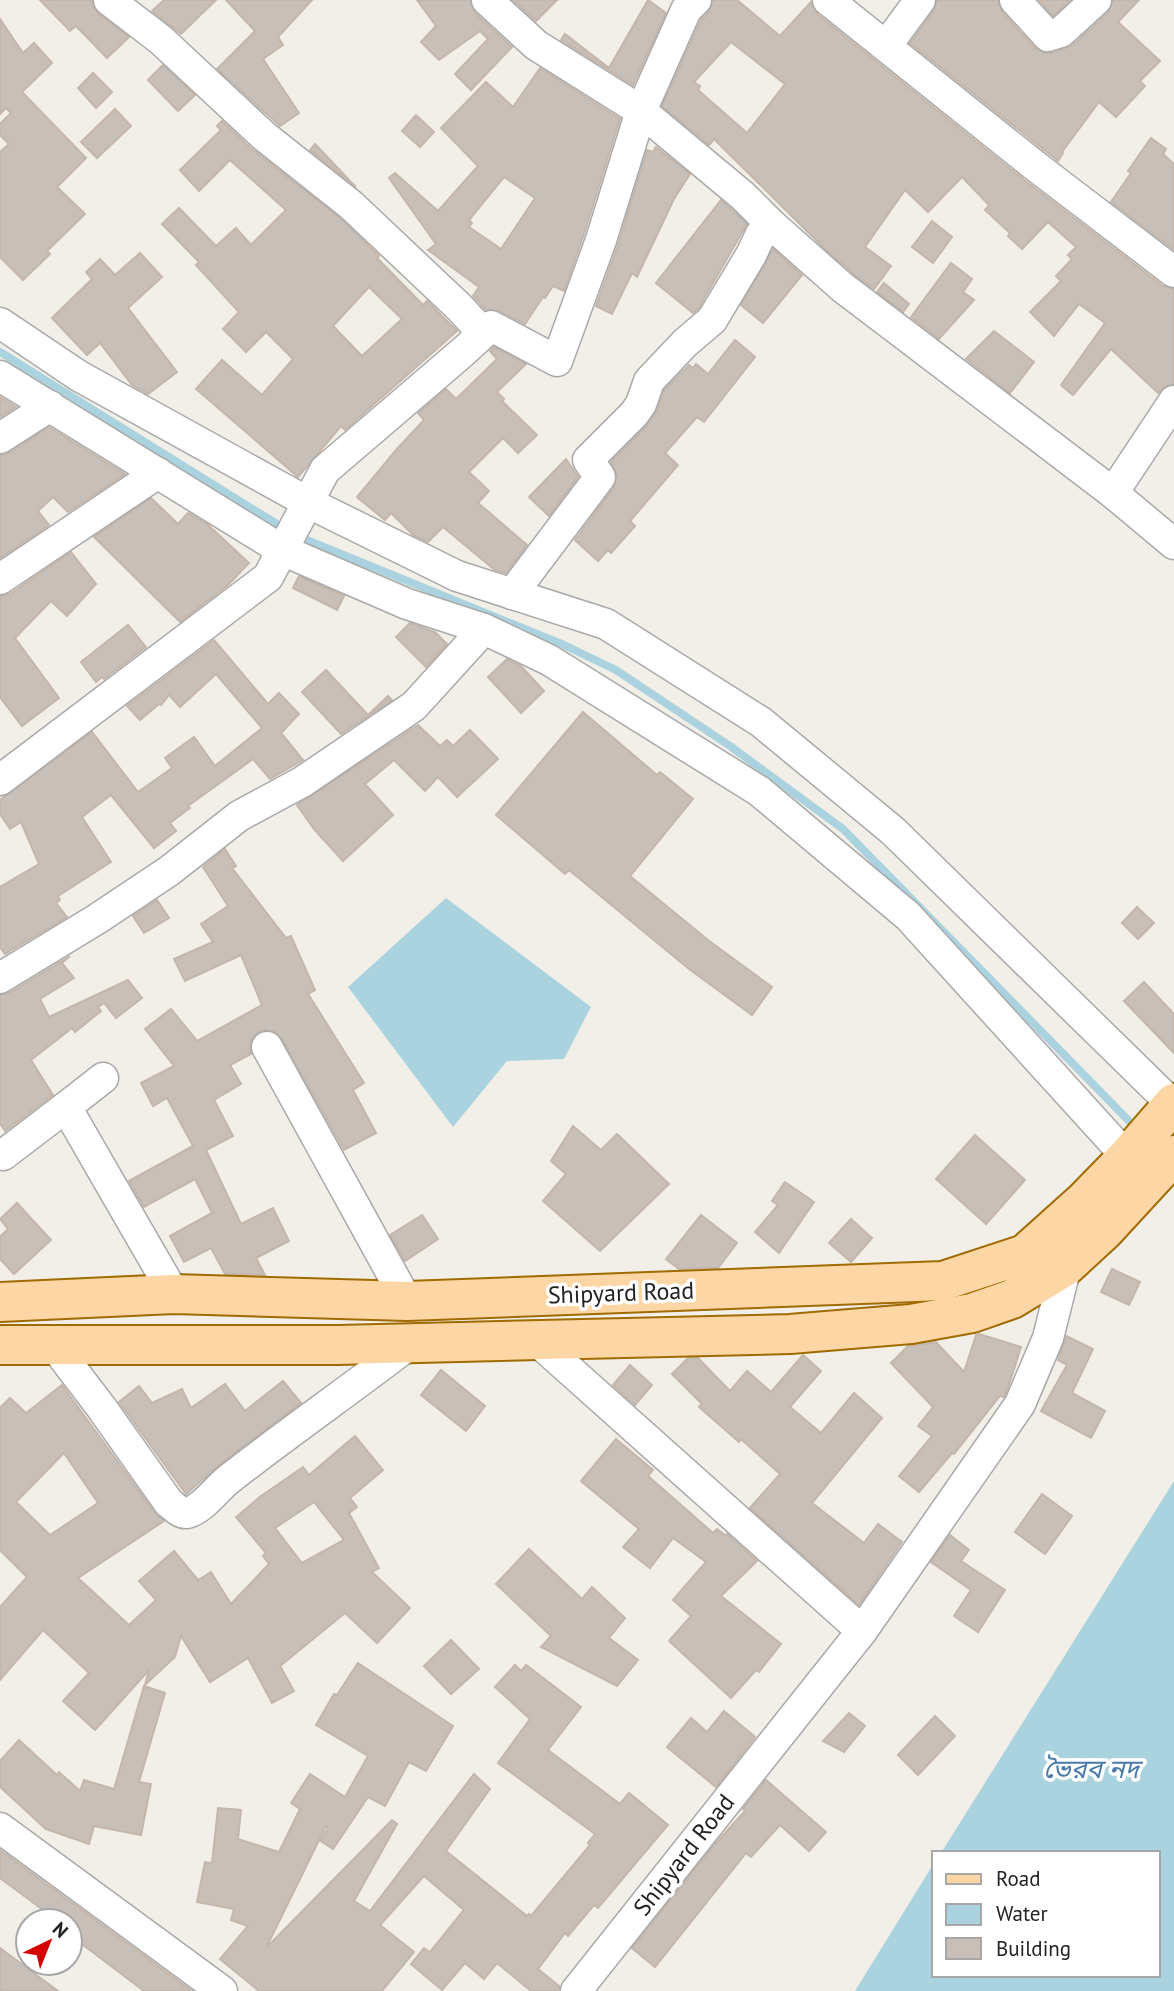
<svg xmlns="http://www.w3.org/2000/svg" width="1174" height="1991" viewBox="0 0 1174 1991" font-family="'PT Sans','Noto Sans Bengali',sans-serif">
<style>
.water{fill:#aad3df}
.lines{fill:none;stroke-linecap:round;stroke-linejoin:round}
.stream{stroke:#aad3df;stroke-width:8}
.building{fill:#c7bfb8;stroke:#c4b6ab;stroke-width:2;fill-rule:evenodd}
.street-casing{stroke:#a9a9a9;stroke-width:33}
.primary-casing{stroke:#a06b00;stroke-width:42}
.street{stroke:#fff;stroke-width:30}
.primary{stroke:#fcd6a4;stroke-width:38}
.labels{text-anchor:middle;stroke-width:7;stroke-linejoin:round;paint-order:stroke}
.street-label{font-size:24px;fill:#222;stroke:#fff}
.water-label{font-size:26px;font-style:italic;fill:#4a7aab;stroke:#fff}
</style>
<rect width="100%" height="100%" fill="#f2efe9"/>
<g class="water">
<polygon points="446,898 591,1007 564,1059 507,1061 453,1127 348,987"/>
<polygon points="1174,1481 1174,1991 855,1991 934,1863 934,1975 1158,1975 1158,1853 941,1853"/>
</g>
<g class="lines">
<g class="stream">
<polyline points="0,352 280,526"/>
<polyline points="302,538 564,645 616,670 730,746 843,829 1130,1122"/>
</g>
</g>
<g class="building">
<polygon points="40,0 92,0 93,7 98,13 129,37 107,58 76,26 70,31"/>
<polygon points="164,0 216,0 181,34 152,11"/>
<polygon points="226,0 312,0 278,37 283,45 263,59 299,113 280,126 217,69 255,31"/>
<polygon points="417,0 470,0 475,13 512,47 471,90 455,74 488,39 480,31 439,60 421,42 436,26"/>
<polygon points="513,0 557,0 536,21"/>
<polygon points="648,0 666,13 633,85 561,40 565,34 609,68"/>
<path d="M713 0H737L780 36 811 2 817 14 1023 179 1163 286 1174 289V384L1166 386 1158 393 1111 349 1073 395 1061 385 1105 323 1079 304 1054 336 1030 312 1061 281 1056 276 1072 259 1068 255 1076 247 1048 222 1022 249 1008 236 1010 233 985 210 989 205 962 177 928 212 905 190 865 247 891 266 874 289 857 277 825 249 714 139 709 145 662 106 701 20 709 12ZM731 42 785 84 747 133 698 90 700 86 694 82Z"/>
<polygon points="937,0 998,0 1002,12 1035,48 1044,53 1053,53 1073,45 1108,13 1113,0 1139,0 1118,22 1160,61 1140,81 1145,86 1116,117 1099,102 1062,152 1063,153 1058,161 910,43 934,10"/>
<polygon points="1039,0 1070,0 1053,16"/>
<polygon points="0,19 23,53 34,43 52,63 22,92 86,158 57,187 85,214 47,251 50,254 23,280 0,257 0,152 9,144 0,135 0,124 11,113 6,108 0,114"/>
<polygon points="163,65 195,95 178,111 148,80"/>
<path d="M540 68 620 119 584 234 564 291 553 286 545 298 543 297 525 324 499 311 486 310 473 296 479 287 428 250 436 244 389 178 395 173 438 211 478 166 441 128 486 82 513 107ZM504 177 535 198 501 249 469 227 472 223 469 220Z"/>
<polygon points="93,73 112,92 96,108 78,88"/>
<polygon points="115,109 131,126 97,158 81,142"/>
<polygon points="416,115 434,132 420,147 402,131"/>
<path d="M222 121 253 150 340 218 379 256 377 258 423 305 427 301 457 331 345 430 341 426 298 477 196 389 222 360 262 395 293 359 266 332 246 352 223 329 239 312 196 265 199 262 162 224 179 208 216 246 236 228 251 245 286 210 230 160 199 191 180 170 221 130 217 126ZM369 287 402 319 362 356 333 326Z"/>
<polygon points="1151,138 1166,149 1163,154 1174,164 1174,250 1111,202 1131,173 1128,171"/>
<polygon points="315,144 351,182 356,187 310,150"/>
<polygon points="656,147 690,174 674,199 637,277 632,273 612,314 596,306 618,245 647,150 653,152"/>
<polygon points="721,200 747,224 698,309 693,313 656,283"/>
<polygon points="932,221 952,237 933,263 912,247"/>
<polygon points="773,249 802,275 763,323 741,305"/>
<polygon points="140,253 162,277 128,308 177,372 148,394 132,385 100,343 87,355 52,318 92,279 86,272 100,259 115,275"/>
<polygon points="951,263 972,279 963,292 974,300 939,339 911,317"/>
<polygon points="884,283 909,304 903,312 877,292"/>
<polygon points="994,331 1034,362 1010,393 966,359"/>
<polygon points="735,340 755,357 704,422 697,417 665,453 678,465 630,521 635,526 611,553 608,550 598,561 575,540 614,487 617,476 611,462 648,424 657,410 664,390 689,365 693,368 696,364 708,374"/>
<polygon points="494,347 526,364 497,392 504,399 502,401 537,435 518,453 503,438 469,472 489,491 478,503 527,545 506,573 495,570 443,527 428,542 413,535 391,513 385,520 357,497 396,450 424,420 418,413 446,389 456,399 497,359 490,351"/>
<polygon points="0,397 16,407 0,417"/>
<polygon points="49,427 125,474 68,512 53,497 38,511 49,525 0,558 0,455 9,453"/>
<polygon points="566,459 578,477 549,516 529,497"/>
<polygon points="151,498 178,524 188,513 207,524 249,563 228,585 180,622 94,537"/>
<polygon points="71,552 96,584 67,616 51,601 15,638 59,698 22,726 0,697 0,596 10,594"/>
<polygon points="299,576 344,596 337,610 293,588"/>
<polygon points="410,623 435,632 447,644 426,667 396,637"/>
<polygon points="128,625 146,647 104,679 102,677 96,682 81,662"/>
<polygon points="214,640 268,704 279,693 299,714 281,733 303,760 270,779 253,759 188,806 190,808 170,823 176,831 154,848 111,795 82,817 111,862 58,896 60,900 56,903 67,917 5,954 0,947 0,887 39,864 21,822 10,829 0,814 0,800 92,732 138,792 172,768 165,758 194,737 215,766 262,728 216,674 180,707 169,695 161,705 159,704 140,720 127,706"/>
<polygon points="507,659 521,666 544,691 521,713 488,677"/>
<polygon points="326,670 368,715 388,696 392,700 341,734 302,692"/>
<polygon points="583,712 657,775 660,772 693,799 630,876 708,940 772,987 752,1015 689,969 569,870 565,874 496,815"/>
<polygon points="418,725 440,746 447,740 453,746 470,730 498,759 457,797 438,777 425,791 394,760 365,784 393,815 343,861 314,829 297,805"/>
<polygon points="225,849 236,866 232,868 286,938 291,936 315,990 308,994 364,1083 353,1090 376,1133 344,1150 282,1039 275,1032 267,1030 258,1032 252,1039 250,1046 251,1054 230,1065 241,1084 214,1100 233,1136 206,1150 241,1224 273,1208 289,1241 256,1258 265,1275 225,1274 211,1248 184,1262 170,1236 212,1213 195,1179 144,1207 129,1181 193,1146 167,1098 153,1106 141,1083 174,1066 145,1029 171,1009 197,1041 262,1005 241,955 185,981 174,959 213,942 201,924 228,906 203,867"/>
<polygon points="157,900 169,918 144,933 133,916"/>
<polygon points="1137,907 1154,923 1138,939 1122,923"/>
<polygon points="70,956 62,963 74,978 40,999 49,1017 128,980 142,998 116,1018 104,1003 98,1007 101,1011 75,1032 72,1028 31,1060 53,1095 5,1131 0,1123 0,995 9,993"/>
<polygon points="1144,982 1174,1014 1174,1053 1124,1001"/>
<polygon points="573,1126 601,1150 617,1134 669,1184 600,1251 543,1201 566,1174 551,1161"/>
<polygon points="975,1135 1025,1180 986,1224 936,1179"/>
<polygon points="785,1182 814,1202 779,1253 755,1232 778,1205 772,1201"/>
<polygon points="17,1203 51,1240 14,1274 0,1259 0,1237 8,1229 0,1219"/>
<polygon points="422,1215 438,1239 405,1261 390,1235"/>
<polygon points="701,1215 737,1243 718,1268 679,1269 666,1259"/>
<polygon points="851,1219 872,1238 851,1262 829,1243"/>
<polygon points="1112,1269 1140,1282 1129,1305 1101,1292"/>
<polygon points="979,1334 1021,1347 1008,1388 1004,1397 1000,1396 954,1454 952,1453 919,1492 899,1476 932,1436 918,1426 933,1407 891,1363 908,1346 936,1342 964,1372 976,1335"/>
<polygon points="1066,1336 1093,1349 1072,1393 1105,1411 1091,1438 1041,1411 1067,1365 1058,1360"/>
<polygon points="803,1355 821,1371 790,1407 821,1433 854,1393 882,1418 812,1503 864,1543 878,1524 902,1542 859,1605 750,1508 780,1474 741,1439 739,1442 699,1407 702,1404 672,1374 688,1358 698,1358 730,1391 747,1371 771,1392"/>
<polygon points="630,1365 652,1385 635,1405 613,1385"/>
<polygon points="441,1370 485,1406 466,1431 421,1395"/>
<polygon points="283,1381 301,1403 218,1466 186,1494 119,1402 139,1386 152,1403 182,1389 191,1408 225,1384 245,1411"/>
<path d="M62 1385 155 1513 164 1521 78 1578 129 1625 156 1600 139 1581 174 1551 198 1580 211 1572 231 1604 269 1564 263 1556 266 1553 236 1517 261 1496 303 1467 309 1475 355 1436 383 1470 350 1498 357 1507 349 1513 379 1568 372 1572 410 1608 377 1643 345 1613 280 1666 294 1691 272 1703 248 1658 210 1682 181 1636 175 1657 145 1685 149 1670 95 1730 63 1701 89 1673 43 1630 0 1680V1607L27 1577 0 1550V1408L10 1398 26 1413ZM64 1453 98 1503 50 1535 16 1502ZM314 1502 344 1540 302 1563 275 1528Z"/>
<polygon points="616,1439 653,1470 648,1476 713,1533 717,1529 726,1536 727,1534 757,1561 721,1596 781,1644 759,1672 756,1670 731,1698 669,1641 691,1616 673,1600 706,1562 673,1538 650,1568 623,1547 639,1529 581,1481"/>
<polygon points="1042,1494 1072,1516 1045,1554 1015,1532"/>
<polygon points="950,1535 969,1550 961,1561 1005,1590 978,1632 954,1616 971,1590 931,1562"/>
<polygon points="529,1549 582,1599 592,1587 625,1618 609,1638 638,1660 617,1686 541,1647 551,1636 496,1584"/>
<polygon points="451,1640 479,1669 451,1694 424,1666"/>
<polygon points="358,1663 453,1726 426,1771 409,1762 385,1806 368,1797 333,1849 321,1841 328,1828 326,1826 266,1948 392,1820 397,1824 354,1901 370,1911 474,1774 490,1789 446,1851 527,1916 529,1914 531,1916 590,1845 588,1843 595,1834 498,1763 530,1719 495,1687 515,1665 521,1671 526,1665 581,1707 548,1750 620,1804 629,1793 668,1825 598,1908 594,1905 568,1936 565,1933 538,1969 559,1986 559,1991 531,1991 497,1963 484,1979 465,1963 442,1990 411,1964 424,1948 430,1952 464,1910 424,1876 380,1925 414,1952 382,1991 259,1991 220,1959 248,1926 231,1920 234,1909 197,1902 205,1862 212,1863 218,1808 241,1810 238,1839 279,1852 300,1809 291,1803 310,1774 345,1797 368,1756 316,1725 334,1694 337,1695"/>
<polygon points="144,1686 165,1693 139,1782 151,1784 141,1835 94,1826 89,1844 46,1829 0,1787 0,1761 19,1740 57,1775 59,1772 80,1791 84,1780 114,1789"/>
<polygon points="724,1711 755,1737 716,1787 667,1747 691,1718 707,1732"/>
<polygon points="849,1713 865,1726 844,1752 823,1741"/>
<polygon points="935,1716 955,1736 918,1775 898,1755"/>
<polygon points="766,1780 826,1832 809,1851 780,1825 751,1857 746,1853 655,1967 632,1948 715,1844 745,1811 743,1809"/>
<polygon points="0,1850 192,1991 144,1991 70,1935 70,1921 58,1921 0,1878"/>
<polygon points="0,1948 58,1991 0,1991"/>
</g>
<g class="lines">
<defs>
<g id="street">
<polyline points="109,0 161,40 264,136 351,205 459,307 483,333"/>
<polyline points="487,0 536,45 641,111 743,196 772,225 842,287 1113,493 1174,544"/>
<polyline points="828,0 1034,165 1174,272"/>
<polyline points="1015,0 1048,36 1061,32 1096,0"/>
<polyline points="886,46 920,0"/>
<polyline points="0,323 79,376 309,503 457,576 606,624 761,722 893,831 1172,1104"/>
<polyline points="0,376 282,550 407,604 484,629 549,660 759,791 908,916 1127,1157"/>
<polyline points="0,438 50,406"/>
<polyline points="1113,493 1174,401"/>
<polyline points="0,579 158,473"/>
<polyline points="512,594 600,477 588,460 634,414 641,404 649,381 685,343 712,320 751,255 761,234 772,225"/>
<polyline points="0,780 268,577 325,470 464,351 491,326 557,361 601,240 641,111 686,10 696,0"/>
<polyline points="0,978 97,919 169,871 239,816 302,782 414,706 484,629"/>
<polyline points="267,1047 407,1301"/>
<polyline points="103,1078 66,1107 174,1294"/>
<polyline points="3,1155 66,1107"/>
<polyline points="536,1340 862,1631"/>
<path d="M53 1344 101 1407 169 1503C175 1507 180 1514 187 1513 203 1509 217 1488 229 1479 289 1432 351 1389 411 1343"/>
<polyline points="0,1828 222,1991"/>
<polyline points="576,1991 862,1631 1020,1404 1048,1338 1066,1266"/>
</g>
<g id="primary">
<polyline points="0,1302 174,1294 407,1301 943,1281 1025,1254 1085,1200 1127,1157 1174,1103"/>
<polyline points="0,1345 338,1345 790,1334 911,1324 972,1313 1012,1299 1066,1266 1105,1230 1174,1155"/>
</g>
</defs>
<use href="#street" class="street-casing"/>
<use href="#primary" class="primary-casing"/>
<use href="#street" class="street"/>
<use href="#primary" class="primary"/>
</g>
<g class="labels">
<g class="street-label">
<text transform="translate(621 1293) rotate(-2)" y="8">Shipyard Road</text>
<text transform="translate(684 1855) rotate(-52)" y="8">Shipyard Road</text>
</g>
<g class="water-label">
<text x="1091" y="1778">ভৈরব নদ</text>
</g>
</g>
<rect x="932" y="1851" width="228" height="126" fill="#ffffff" stroke="#a7a7a7" stroke-width="2"/>
<rect x="946" y="1874" width="35" height="10" fill="#fcd6a4" stroke="#a7a7a7" stroke-width="2"/>
<text x="996" y="1886" font-size="21" fill="#222222">Road</text>
<rect x="946" y="1904" width="35" height="21" fill="#aad3df" stroke="#a7a7a7" stroke-width="2"/>
<text x="996" y="1921" font-size="21" fill="#222222">Water</text>
<rect x="946" y="1938" width="35" height="21" fill="#c7bfb8" stroke="#a7a7a7" stroke-width="2"/>
<text x="996" y="1956" font-size="21" fill="#222222">Building</text>
<g transform="translate(49 1942) rotate(43)"><circle r="33" fill="#ffffff" stroke="#a7a7a7" stroke-width="2"/>
<path d="M0-5L12 26L0 18L-12 26Z" fill="#d40000"/>
<text y="-10" font-size="19" font-weight="bold" text-anchor="middle" fill="#222222">N</text>
</g>
</svg>
